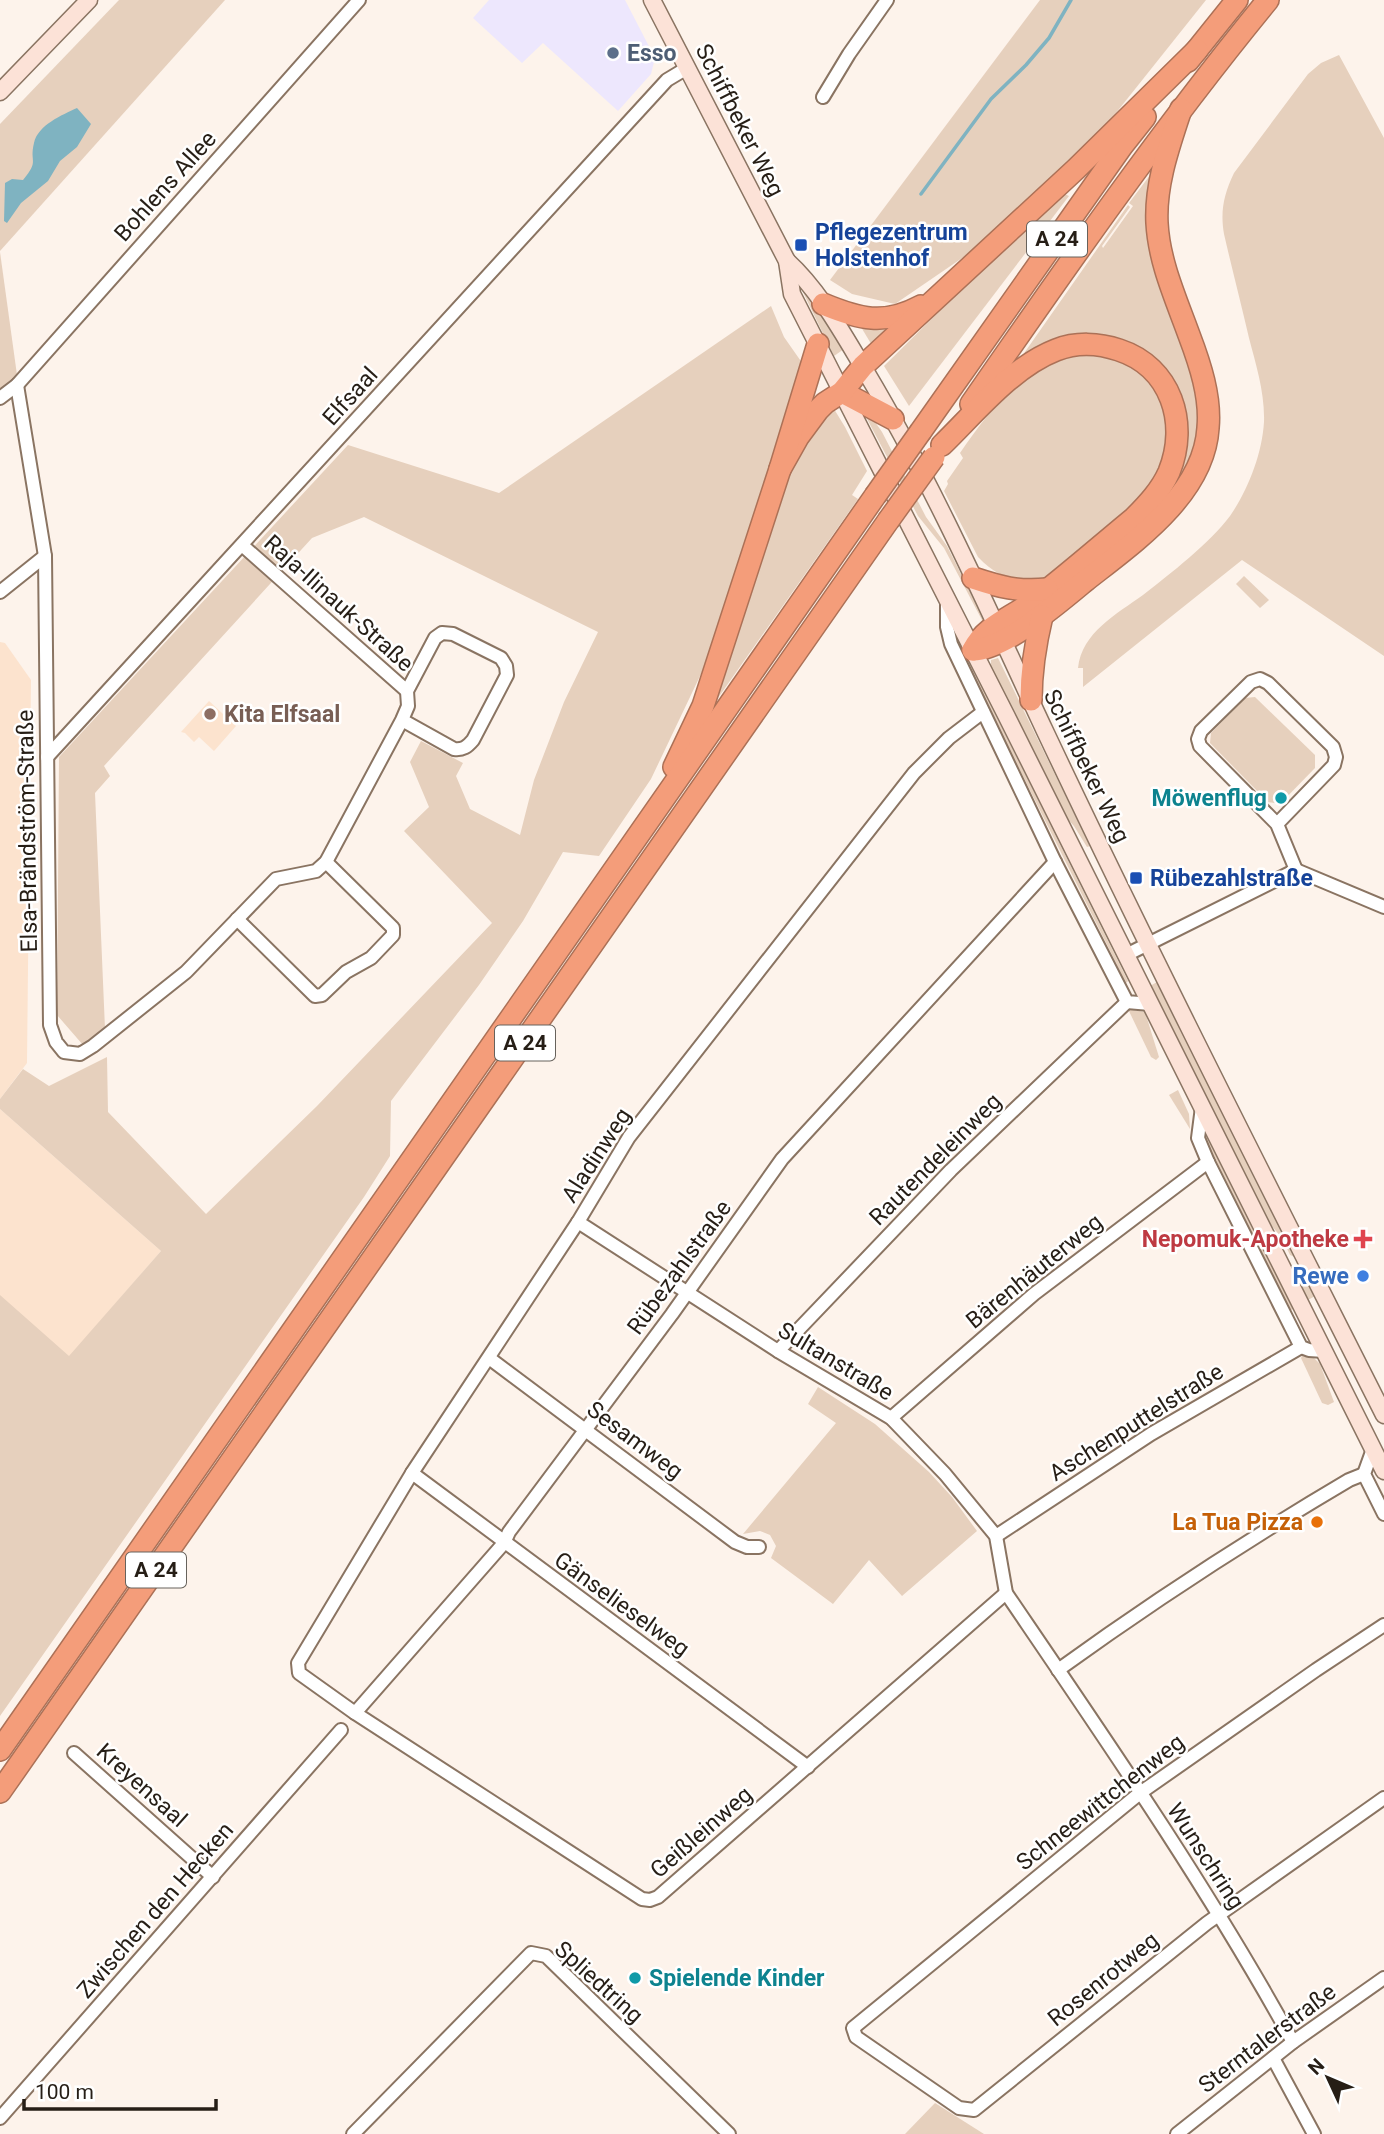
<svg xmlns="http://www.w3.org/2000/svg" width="1384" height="2134" viewBox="0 0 1384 2134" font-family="Roboto,sans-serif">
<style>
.commercial{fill:#ede7fd}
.built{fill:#fce3ce}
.green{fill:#e6d0bd}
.water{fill:#7fb3c1}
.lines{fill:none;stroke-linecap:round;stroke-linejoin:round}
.stream{stroke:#7fb3c1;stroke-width:3.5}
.street-casing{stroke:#8a7462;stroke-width:16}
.secondary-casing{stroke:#8a7462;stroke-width:19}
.highway-casing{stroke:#ac7157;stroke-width:24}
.street{stroke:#fff;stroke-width:12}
.secondary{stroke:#fce2d7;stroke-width:16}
.highway{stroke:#f49d7a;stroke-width:21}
.highway-bridge-casing{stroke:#ac7157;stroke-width:24;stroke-linecap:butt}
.highway-bridge{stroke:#f49d7a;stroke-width:21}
.service-dot{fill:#5c6f8a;stroke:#fff;stroke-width:2.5}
.transit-dot{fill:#1a4fb4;stroke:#fff;stroke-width:2.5}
.education-dot{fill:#8d6e63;stroke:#fff;stroke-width:2.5}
.culture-dot{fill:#0f9aa8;stroke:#fff;stroke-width:2.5}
.health-dot{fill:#e0444e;stroke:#fff;stroke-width:2.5}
.shop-dot{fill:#3f7fe0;stroke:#fff;stroke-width:2.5}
.food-dot{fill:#e8710a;stroke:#fff;stroke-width:2.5}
.labels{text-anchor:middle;stroke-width:5;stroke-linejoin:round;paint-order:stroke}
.shield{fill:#fff;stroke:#67625c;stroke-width:2}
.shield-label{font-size:21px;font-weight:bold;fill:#261e16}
.service-label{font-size:23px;font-weight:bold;fill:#4e5e75;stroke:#fff;text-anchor:start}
.street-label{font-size:23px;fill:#261e16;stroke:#fff}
.transit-label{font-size:23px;font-weight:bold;fill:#164399;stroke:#fff;text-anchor:start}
.education-label{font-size:23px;font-weight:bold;fill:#785e54;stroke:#fff;text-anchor:start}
.culture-label{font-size:23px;font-weight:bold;fill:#0d838f;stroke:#fff;text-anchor:end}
.health-label{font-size:23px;font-weight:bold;fill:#be3a42;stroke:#fff;text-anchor:end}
.shop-label{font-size:23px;font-weight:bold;fill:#366cbe;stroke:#fff;text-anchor:end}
.food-label{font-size:23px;font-weight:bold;fill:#c56008;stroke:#fff;text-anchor:end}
</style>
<rect width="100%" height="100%" fill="#fdf3eb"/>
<polygon class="commercial" points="489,0 625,0 655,58 651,74 618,111 543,43 522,63 473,18"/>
<g class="built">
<polygon points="0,642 5,643 31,680 27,1063 0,1099"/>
<polygon points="209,701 236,726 214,751 199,737 194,742 185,733 181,732"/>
<polygon points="0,1109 161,1251 0,1437"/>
</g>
<g class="green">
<polygon points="119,0 225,0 0,251 0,124"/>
<polygon points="1040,0 1206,0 1104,128 968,254 895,304 852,294 830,280"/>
<path d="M1339 55 1384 138V656L1242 560 1083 687V668H1078C1082 632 1117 614 1143 595 1170 574 1210 543 1230 516 1248 490 1262 454 1264 422 1265 393 1256 365 1249 338 1241 303 1232 269 1224 234 1220 211 1224 194 1234 173L1308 74 1321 63Z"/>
<polygon points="1154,170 1199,395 1200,439 1176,490 1132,528 1182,440 1134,349 1020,359 1128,205 1130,207 1102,246 1103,248 1133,206 1129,203"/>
<polygon points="1060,192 1069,196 909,406 884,366"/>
<polygon points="0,252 17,375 0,393"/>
<polygon points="801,288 803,288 844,349 834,356"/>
<polygon points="771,306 784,337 805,367 710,655 651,779 599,856 563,852 523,921 479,985 391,1101 390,1156 364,1197 0,1716 0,1295 69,1356 161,1251 0,1109 0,1099 23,1069 49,1086 107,1057 108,1112 206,1214 317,1106 492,923 404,831 429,807 410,762 421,741 463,763 456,776 470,809 520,835 534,780 564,702 598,632 364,517 312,538 104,766 110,776 95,793 105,1029 83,1045 57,1015 59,757 348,445 499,493"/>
<polygon points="891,325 873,347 861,327"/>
<path d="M1086 353 1112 356 1137 368 1156 387 1168 418 1165 456 1157 474 1137 502 1041 582C1012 579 999 579 978 557L944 491 948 484 947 481 963 458 960 453C992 406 1026 363 1086 353Z"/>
<polygon points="834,409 845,427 867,471 852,495 858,499 706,715 780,488 815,424"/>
<polygon points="864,413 873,419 882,432 926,517 947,546 984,620 983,622 944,548 918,516"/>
<polygon points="1244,576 1269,600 1260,608 1236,584"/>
<polygon points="956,635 1128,981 1126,983 953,636"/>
<polygon points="998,658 1090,846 1087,847 1074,826 1063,814 991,671 991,660"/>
<polygon points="1255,697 1315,755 1315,768 1280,804 1268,802 1210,743 1211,733 1245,698"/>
<polygon points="1157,982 1297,1258 1290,1255 1282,1238 1264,1217 1150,986"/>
<polygon points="1128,1009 1145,1012 1159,1057 1156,1060 1151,1057"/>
<polygon points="1178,1090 1189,1114 1190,1129 1169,1095"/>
<polygon points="1206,1131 1293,1309 1289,1311 1201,1134"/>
<polygon points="1293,1273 1306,1276 1315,1296 1308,1300"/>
<polygon points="1302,1356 1314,1358 1320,1364 1334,1402 1328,1405 1322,1403 1301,1358"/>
<polygon points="818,1387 875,1424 929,1472 952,1497 977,1531 902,1596 869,1560 833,1604 771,1558 776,1546 770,1535 760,1531 743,1534 836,1423 808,1404"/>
<polygon points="935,2103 984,2134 905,2134"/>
</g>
<path class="water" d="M77 108 91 124 77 147 60 161 48 181 21 203 7 223 4 221 5 183 12 179 23 180C40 160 29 163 34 143 38 125 62 115 77 108Z"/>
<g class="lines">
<polyline class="stream" points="921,194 991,99 1026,65 1049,38 1071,0"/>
<defs>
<g id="street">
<polyline points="823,97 849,54 887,0"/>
<path d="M17 385 45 556 50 1025 56 1042 64 1052 80 1054 93 1046 186 972 276 879 316 871 326 862 402 720 408 706 407 691 435 638 442 633 453 634 501 658 506 666 507 675 473 740C467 747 463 750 454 749L402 720"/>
<polyline points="0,398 17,385 359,0"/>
<polyline points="242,545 407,691"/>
<polyline points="0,592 45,556"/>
<polyline points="947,602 947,627 951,644 1055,862 1127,1002 1150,1004"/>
<polyline points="983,712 949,738 914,773 629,1137 578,1222 412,1473 298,1663 299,1673 355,1713 642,1899 650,1900 658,1897 1006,1593"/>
<polyline points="47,757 667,80 687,68"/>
<polyline points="1277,824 1334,765 1336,757 1333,747 1268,683 1260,679 1251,682 1201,731 1198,739 1200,746 1277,824 1296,870"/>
<polyline points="237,919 315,996 322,995 346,972 371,958 393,935 393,928 326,862"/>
<polyline points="1126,955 1296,870 1384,907"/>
<polyline points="1202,1107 1198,1138 1208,1162 1301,1347 1309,1350 1324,1351"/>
<path d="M578 1222 778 1351 891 1418 945 1474 996 1536 1006 1593C1106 1740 1207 1886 1293 2042"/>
<polyline points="778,1351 951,1170 1127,1002"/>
<polyline points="489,1358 735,1542 747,1547 759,1547"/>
<polyline points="891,1418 1034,1294 1208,1162"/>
<polyline points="1373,1449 1364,1474 1384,1514"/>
<polyline points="412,1473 808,1767"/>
<polyline points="996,1536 1151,1434 1301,1347"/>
<polyline points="1384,1625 1316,1670 1140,1793 853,2028 856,2037 959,2108 974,2110 1207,1923 1384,1798"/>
<path d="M1058 1670C1152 1602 1249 1539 1349 1480L1364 1474"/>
<polyline points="355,1713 504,1543 509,1532 672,1314 782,1159 1055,862"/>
<polyline points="74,1753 213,1877"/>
<polyline points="1273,2058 1314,2134"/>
<polyline points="0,2118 341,1730"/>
<polyline points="353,2134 531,1953 546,1956 729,2134"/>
<polyline points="1177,2134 1293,2042 1384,1978"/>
</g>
<g id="secondary">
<polyline points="652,0 787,261 792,294 1006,715 1384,1471"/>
<polyline points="0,92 89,0"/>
<path d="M787 261C820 291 843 334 866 372 934 486 988 609 1044 729 1153 960 1269 1187 1384 1415"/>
</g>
<g id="highway">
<polyline points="1188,61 1237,0"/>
<path d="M823 304C859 319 884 326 921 306"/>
<polyline points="842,392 893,419"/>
<path d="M971 404C1066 267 1162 129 1268 0"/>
<polyline points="921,431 1122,146 1145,117"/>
<path d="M942 445C975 413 1012 367 1056 350 1076 342 1099 343 1119 350 1171 367 1189 423 1169 472 1161 490 1148 504 1134 518 1100 546 1067 575 1032 602 1011 618 985 626 973 650"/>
<polyline points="780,469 798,437 818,410 825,403 842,392 863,366 1076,169 1197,50"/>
<path d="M973 578C1000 587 1018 592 1047 589"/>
<path d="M973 650C1004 650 1061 601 1085 581 1133 543 1204 495 1208 428 1211 397 1200 364 1189 335 1176 299 1159 262 1157 223 1155 184 1169 146 1181 109"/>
<path d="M1031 700C1031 670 1035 645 1042 616"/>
<polyline points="674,767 703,706 780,469 818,344"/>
<polyline points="0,1750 875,496"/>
<polyline points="0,1792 888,521"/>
</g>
</defs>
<use href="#street" class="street-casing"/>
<use href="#secondary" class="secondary-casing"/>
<use href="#highway" class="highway-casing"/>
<use href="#street" class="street"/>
<use href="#secondary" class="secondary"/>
<use href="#highway" class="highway"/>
<defs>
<g id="highway-bridge">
<polyline points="875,496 921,431"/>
<polyline points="888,521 934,457"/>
</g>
</defs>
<use href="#highway-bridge" class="highway-bridge-casing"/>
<use href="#highway-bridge" class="highway-bridge"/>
</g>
<circle class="service-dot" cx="613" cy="53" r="7"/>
<g class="transit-dot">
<rect x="794" y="238" width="14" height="14" rx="3.5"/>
<rect x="1129" y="871" width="14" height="14" rx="3.5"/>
</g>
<circle class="education-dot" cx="210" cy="714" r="7"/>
<g class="culture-dot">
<circle cx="1281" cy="798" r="7"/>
<circle cx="635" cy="1978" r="7"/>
</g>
<path class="health-dot" d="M1359.5 1228.5h7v7h7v7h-7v7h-7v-7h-7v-7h7z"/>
<circle class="shop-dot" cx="1363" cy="1276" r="7"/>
<circle class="food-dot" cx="1317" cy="1522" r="7"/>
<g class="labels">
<g class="shield">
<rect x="1027" y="221.5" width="60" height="35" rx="5"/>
<rect x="495" y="1025.5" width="60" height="35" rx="5"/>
<rect x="126" y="1552.5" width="60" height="35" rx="5"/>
</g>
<g class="shield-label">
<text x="1057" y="246">A 24</text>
<text x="525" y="1050">A 24</text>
<text x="156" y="1577">A 24</text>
</g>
<g class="service-label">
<text x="627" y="61">Esso</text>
</g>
<g class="street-label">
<text transform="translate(740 120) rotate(63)" y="8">Schiffbeker Weg</text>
<text transform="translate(165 186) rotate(-48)" y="8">Bohlens Allee</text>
<text transform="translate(350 396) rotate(-48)" y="8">Elfsaal</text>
<text transform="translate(339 603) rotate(42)" y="8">Raja-Ilinauk-Straße</text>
<text transform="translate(1087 766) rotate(64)" y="8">Schiffbeker Weg</text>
<text transform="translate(27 831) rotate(-91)" y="8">Elsa-Brändström-Straße</text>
<text transform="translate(596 1155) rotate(-57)" y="8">Aladinweg</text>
<text transform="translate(935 1159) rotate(-45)" y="8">Rautendeleinweg</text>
<text transform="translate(679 1267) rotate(-54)" y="8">Rübezahlstraße</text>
<text transform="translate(1034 1271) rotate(-39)" y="8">Bärenhäuterweg</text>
<text transform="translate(836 1361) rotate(31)" y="8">Sultanstraße</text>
<text transform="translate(1136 1422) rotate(-32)" y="8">Aschenputtelstraße</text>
<text transform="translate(635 1440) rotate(37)" y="8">Sesamweg</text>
<text transform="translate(622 1604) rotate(36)" y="8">Gänselieselweg</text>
<text transform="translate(142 1785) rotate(42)" y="8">Kreyensaal</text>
<text transform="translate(1100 1802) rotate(-38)" y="8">Schneewittchenweg</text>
<text transform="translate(701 1832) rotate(-41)" y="8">Geißleinweg</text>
<text transform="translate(1206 1856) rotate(57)" y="8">Wunschring</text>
<text transform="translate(155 1910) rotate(-49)" y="8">Zwischen den Hecken</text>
<text transform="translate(1103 1979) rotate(-39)" y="8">Rosenrotweg</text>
<text transform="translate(599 1982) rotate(42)" y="8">Spliedtring</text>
<text transform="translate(1267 2038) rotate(-37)" y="8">Sterntalerstraße</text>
</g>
<g class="transit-label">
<text x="815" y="240">Pflegezentrum<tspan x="815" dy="26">Holstenhof</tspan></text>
<text x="1150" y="886">Rübezahlstraße</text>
</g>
<g class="education-label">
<text x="224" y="722">Kita Elfsaal</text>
</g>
<g class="culture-label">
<text x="1267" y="806">Möwenflug</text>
<text x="649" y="1986" text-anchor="start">Spielende Kinder</text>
</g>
<g class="health-label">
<text x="1349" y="1247">Nepomuk-Apotheke</text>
</g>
<g class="shop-label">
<text x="1349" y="1284">Rewe</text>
</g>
<g class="food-label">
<text x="1303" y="1530">La Tua Pizza</text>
</g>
</g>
<g transform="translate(1328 2078) rotate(314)" stroke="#ffffff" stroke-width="5" paint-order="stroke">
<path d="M0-5L12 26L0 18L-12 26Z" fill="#261e16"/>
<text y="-10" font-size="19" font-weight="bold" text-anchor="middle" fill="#261e16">N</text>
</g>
<path d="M24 2099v10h192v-10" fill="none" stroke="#261e16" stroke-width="3.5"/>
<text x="35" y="2099" font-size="21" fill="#261e16" stroke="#ffffff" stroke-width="5" paint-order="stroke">100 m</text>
</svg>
